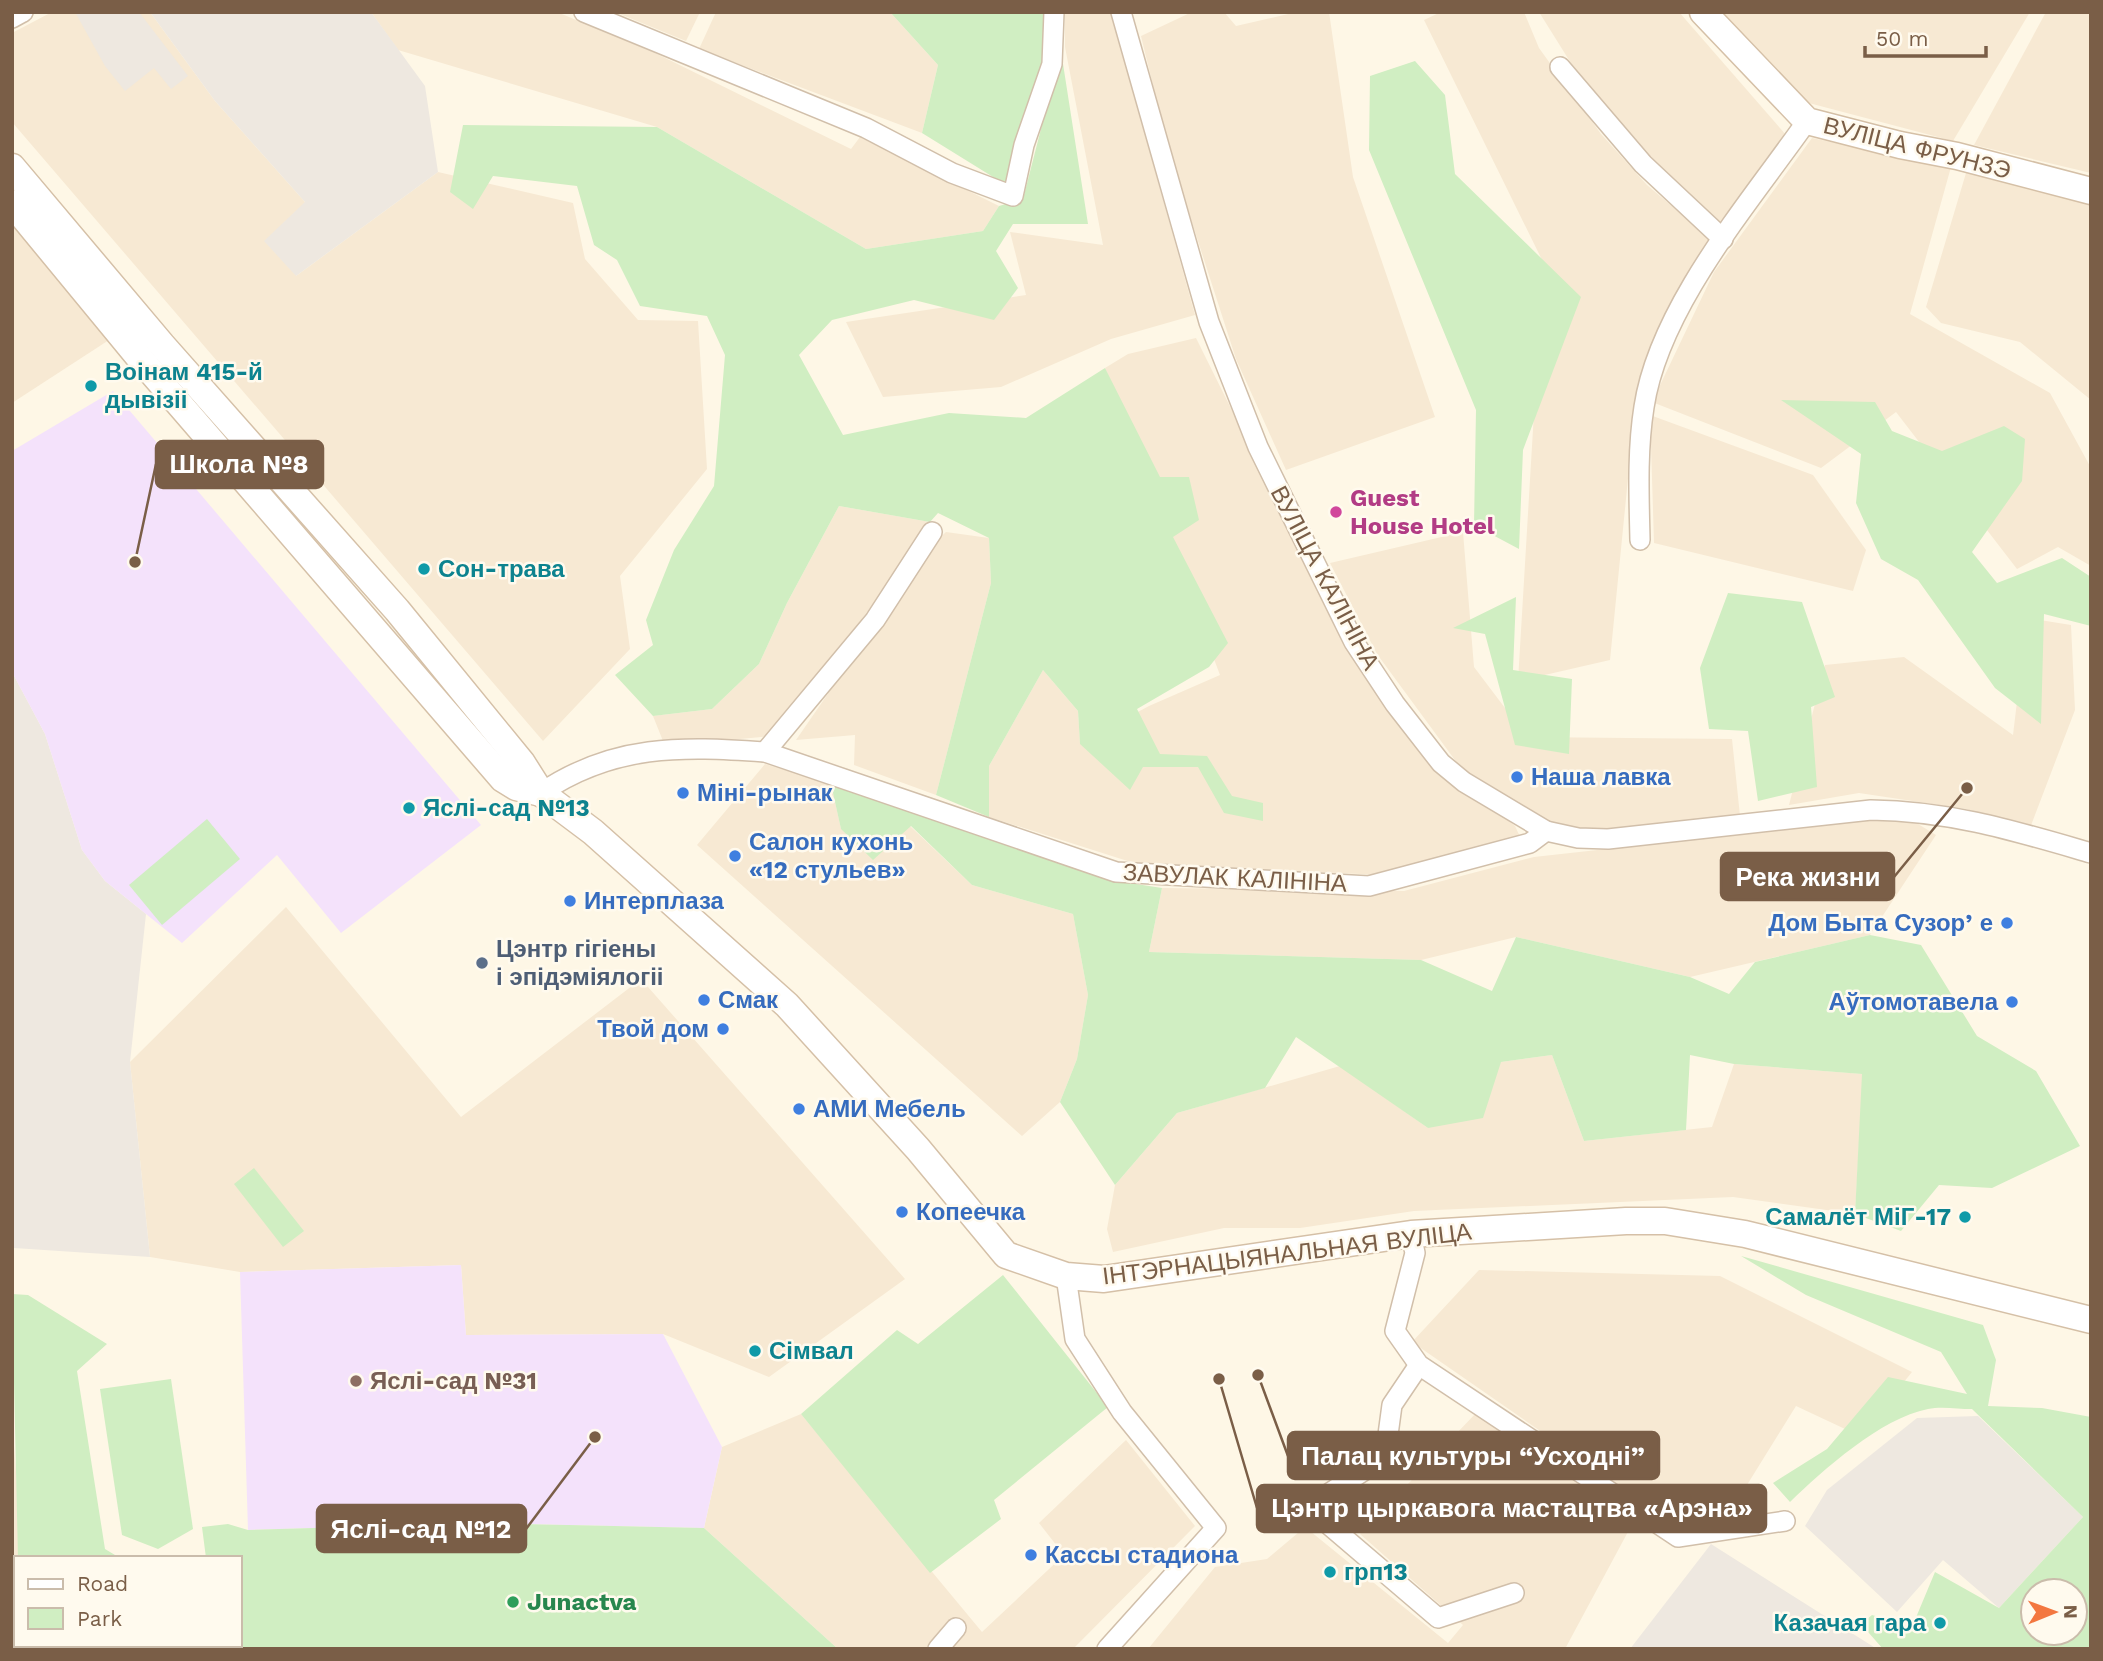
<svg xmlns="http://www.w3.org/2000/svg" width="2103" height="1661" viewBox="0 0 2103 1661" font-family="'Work Sans',sans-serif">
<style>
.residential{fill:#f7e9d3}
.industrial{fill:#eee8e0}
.education{fill:#f4e2fb}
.green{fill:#d0eec2;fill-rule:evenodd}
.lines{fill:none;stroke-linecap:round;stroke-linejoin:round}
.street-casing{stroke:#d1bfaa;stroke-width:22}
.secondary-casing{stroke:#d5c0a7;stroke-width:29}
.street{stroke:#fff;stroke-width:19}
.secondary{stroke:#fff;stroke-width:26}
.culture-dot{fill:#0f9aa8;stroke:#fffaee;stroke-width:2.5}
.hotel-dot{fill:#d1479c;stroke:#fffaee;stroke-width:2.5}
.shop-dot{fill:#3f7fe0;stroke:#fffaee;stroke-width:2.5}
.service-dot{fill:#5c6f8a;stroke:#fffaee;stroke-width:2.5}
.education-dot{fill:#8d6e63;stroke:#fffaee;stroke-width:2.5}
.leisure-dot{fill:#2e9e5b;stroke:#fffaee;stroke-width:2.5}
.labels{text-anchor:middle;stroke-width:5;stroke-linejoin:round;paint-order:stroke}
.street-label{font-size:24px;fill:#7a5e47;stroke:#fffaee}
.culture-label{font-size:24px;font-weight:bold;fill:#0d838f;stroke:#fffaee;text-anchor:start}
.hotel-label{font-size:24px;font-weight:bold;fill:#b23c85;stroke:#fffaee;text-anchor:start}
.shop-label{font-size:24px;font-weight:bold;fill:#366cbe;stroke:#fffaee;text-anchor:start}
.service-label{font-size:24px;font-weight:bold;fill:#4e5e75;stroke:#fffaee;text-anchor:start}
.education-label{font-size:24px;font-weight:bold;fill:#785e54;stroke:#fffaee;text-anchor:start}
.leisure-label{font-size:24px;font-weight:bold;fill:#27864d;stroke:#fffaee;text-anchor:start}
.leader{fill:none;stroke:#7a5e47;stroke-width:2.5}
.callout-dot{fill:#7a5e47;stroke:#fffaee;stroke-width:2.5}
.callout{fill:#7a5e47;stroke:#7a5e47;stroke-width:2.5}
.callout-label{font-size:26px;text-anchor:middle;font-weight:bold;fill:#fff}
</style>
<rect width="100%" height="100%" fill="#fef7e6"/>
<g class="residential">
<polygon points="52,12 150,12 215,101 305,202 296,276 438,172 573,203 585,259 638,320 698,321 707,469 620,576 630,649 543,741 12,122 12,33"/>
<polygon points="371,12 557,12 653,52 851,149 860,137 999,206 983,231 866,249 657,127 398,50"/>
<polygon points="615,12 700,12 686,41"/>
<polygon points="716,12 890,12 938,65 922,133 699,49"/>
<polygon points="1065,12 1111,12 1195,315 1111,339 1001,387 883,397 846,322 1026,295 1010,232 1103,245 1065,47"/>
<polygon points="1192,12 1224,12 1236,26 1297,12 1329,12 1353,177 1435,417 1286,470 1236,359 1169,151 1141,36"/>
<polygon points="1441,12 1524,12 1539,48 1601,134 1647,185 1713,241 1634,418 1610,660 1518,681 1543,262 1424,20"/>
<polygon points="1539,12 1679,12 1786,135 1721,225 1695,209 1579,76"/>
<polygon points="1722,12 2030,12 1953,141 1805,102"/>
<polygon points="2046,12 2089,12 2091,16 2091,173 1974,145"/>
<polygon points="1812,138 1951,167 1910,314 2050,393 2091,468 2091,566 2058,547 2017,569 1896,412 1821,468 1652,402 1714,272"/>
<polygon points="1966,173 2091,201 2091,400 2020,342 1941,323 1926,307"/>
<polygon points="12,225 109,340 12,403"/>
<polygon points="1196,338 1357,662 1436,763 1515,826 1523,843 1382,875 1137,864 989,817 989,766 1043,670 1078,711 1080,743 1149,706 1220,675 1105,368 1128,354"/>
<polygon points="1650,415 1813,475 1866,550 1853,591 1654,543"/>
<polygon points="839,506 930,522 870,608 773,736 665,746 653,716 712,709 759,664 787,603"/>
<polygon points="946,532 989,538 991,583 936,795 854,765 855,735 796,740 928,549"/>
<polygon points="1463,532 1474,667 1527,737 1732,739 1740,816 1603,833 1549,827 1463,771 1377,654 1330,563"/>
<polygon points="2027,618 2071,625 2075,710 2030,828 1966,809 1859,793 1789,805 1825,665 1904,657 2013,735"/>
<polygon points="765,764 831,784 841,829 910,826 972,885 1073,914 1088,995 1077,1059 1060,1102 1022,1136 697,845"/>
<polygon points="1905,816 1936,835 1870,935 1690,977 1516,937 1421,960 1149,952 1162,888 1404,891 1534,857"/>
<polygon points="286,907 461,1117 641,979 905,1279 769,1377 663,1334 466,1335 461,1265 240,1272 150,1257 130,1062"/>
<polygon points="1552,1055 1584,1141 1712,1127 1734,1064 1863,1074 1855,1214 1733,1197 1414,1211 1300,1228 1224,1228 1113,1252 1107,1229 1115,1185 1177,1113 1340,1066 1428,1128 1501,1062"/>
<polygon points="1479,1270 1720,1276 1912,1372 1860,1436 1796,1406 1742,1493 1686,1532 1412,1342"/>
<polygon points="1478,1411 1637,1515 1565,1649 1148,1649 1215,1567 1267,1559 1305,1527 1448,1643 1463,1625 1360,1534"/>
<polygon points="801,1414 982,1632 1064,1555 1039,1523 1126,1440 1195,1526 1073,1649 838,1649 704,1528 722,1447"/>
<polygon points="12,1419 21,1539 20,1558 16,1558 15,1649 12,1649"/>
</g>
<g class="industrial">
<polygon points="75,12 139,12 188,76 171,89 154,68 125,91 105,66"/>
<polygon points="150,12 371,12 425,86 438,172 296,276 264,241 305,202 215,101"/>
<polygon points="12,672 45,734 82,850 105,881 146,914 130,1062 150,1257 14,1248 12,1242"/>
<polygon points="1978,1416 2083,1517 1999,1608 1943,1560 1897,1612 1805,1526 1827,1490 1917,1418"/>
<polygon points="1711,1544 1877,1649 1630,1649"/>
</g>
<g class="education">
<polygon points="113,391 481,825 341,933 277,855 182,943 105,881 82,850 45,734 12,672 12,451"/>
<polygon points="461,1265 466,1335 663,1334 722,1447 704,1528 479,1523 248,1530 240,1272"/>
</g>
<g class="green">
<polygon points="890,12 1044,12 1044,60 1006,185 922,133 938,65"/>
<polygon points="1061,51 1088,224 1013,224 996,251 1018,288 994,320 914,300 832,320 799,355 843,435 949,413 1026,418 1105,368 1160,477 1189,477 1199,520 1173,537 1228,643 1209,667 1137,709 1160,754 1207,756 1232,796 1263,803 1263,821 1224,813 1198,767 1143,767 1130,790 1080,744 1078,711 1043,670 989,766 989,817 936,795 991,583 989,538 938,513 930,522 839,506 787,603 759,664 712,709 653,716 615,675 653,645 646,620 674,550 714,486 725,355 707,316 640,306 617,260 594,245 577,186 493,176 473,209 450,192 463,125 657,127 866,249 983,231 999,206 1023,199"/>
<polygon points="1415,61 1445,95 1455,174 1581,297 1523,450 1519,549 1474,525 1476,410 1369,150 1370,76"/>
<polygon points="1781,400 1875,402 1892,431 1942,451 2004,426 2025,439 2022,481 1972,552 1997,583 2062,558 2091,577 2091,626 2044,614 2041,724 1995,688 1918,580 1881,559 1856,503 1861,454"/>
<polygon points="1728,593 1802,602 1835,697 1811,707 1817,787 1758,801 1748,731 1709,729 1700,668"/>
<polygon points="1516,597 1513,670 1572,679 1569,754 1515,745 1485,634 1453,628"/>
<polygon points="831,784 1110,880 1162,888 1149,952 1421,960 1492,991 1516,937 1690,977 1729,994 1755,962 1870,935 1921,945 1977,1036 2036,1071 2080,1146 1992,1188 1939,1185 1901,1231 1855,1214 1862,1074 1734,1064 1690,1055 1686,1130 1584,1141 1552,1055 1501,1062 1483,1118 1428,1128 1296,1037 1265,1088 1177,1113 1115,1185 1060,1102 1077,1059 1088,995 1073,914 972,885 911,826 873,860 841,829"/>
<polygon points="207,819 240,859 162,925 129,885"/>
<polygon points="254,1168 304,1231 283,1247 234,1184"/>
<path d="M1741 1256 1983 1325 1996 1360 1988 1406 2042 1408 2091 1417V1649H1883L1861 1624 1872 1615 1912 1627 1935 1572 1999 1608 2083 1517 1972 1409C1958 1409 1941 1406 1928 1409 1881 1418 1823 1470 1790 1502L1773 1483 1827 1449 1888 1377 1967 1394 1941 1352 1806 1295ZM2033 1591H2075V1633H2033Z"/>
<polygon points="1003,1275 1108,1407 994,1500 1001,1519 930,1573 801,1414 897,1330 918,1344"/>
<polygon points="12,1294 28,1295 107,1344 77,1371 105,1549 120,1558 18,1558"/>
<polygon points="171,1379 193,1529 158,1549 122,1535 100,1389"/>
<polygon points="479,1523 704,1528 838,1649 200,1649 199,1645 240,1645 240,1558 206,1558 202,1527 228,1524 248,1530"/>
</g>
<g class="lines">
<defs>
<g id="street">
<polyline points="584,12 866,128 952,173 1013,196 1024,145 1052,64 1054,12"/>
<path d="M1121 12 1209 322 1258 447 1354 642 1395 704 1441 763 1464 782 1546 831 1578 838 1608 839 1871 810C1951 811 2015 831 2091 853"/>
<polyline points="12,18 23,12"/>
<polyline points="1560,67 1643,164 1723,239"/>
<path d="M1640 540C1639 496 1637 451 1644 407 1659 307 1750 202 1807 121"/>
<polyline points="765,752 875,620 932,532"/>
<path d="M541 793C613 744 682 746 765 752L1116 872 1369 886 1530 843 1546 831"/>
<polyline points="1411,1234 1415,1253 1395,1331 1419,1365 1678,1537 1785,1521"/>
<polyline points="1066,1276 1075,1339 1122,1412 1216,1528 1107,1649"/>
<polyline points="1419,1365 1392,1405 1385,1457 1308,1507 1438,1618 1514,1593"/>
<polyline points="938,1649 956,1628"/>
</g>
<g id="secondary">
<polyline points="1703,12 1807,121 1900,145 1957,156 2091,191"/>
<polyline points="12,167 162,345 397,610 522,763 541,793 593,832 787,1005 918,1149 1006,1255 1066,1276 1104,1279 1411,1234 1626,1221 1665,1221 1745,1234 2091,1320"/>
<polyline points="12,203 143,362 503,779 516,787 541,793"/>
</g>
</defs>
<use href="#street" class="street-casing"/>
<use href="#secondary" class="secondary-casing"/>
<use href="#street" class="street"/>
<use href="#secondary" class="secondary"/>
</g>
<g class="culture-dot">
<circle cx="91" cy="386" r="7"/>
<circle cx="424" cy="569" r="7"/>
<circle cx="409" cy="808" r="7"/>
<circle cx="1965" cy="1217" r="7"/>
<circle cx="755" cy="1351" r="7"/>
<circle cx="1330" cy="1572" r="7"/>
<circle cx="1940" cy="1623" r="7"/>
</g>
<circle class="hotel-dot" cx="1336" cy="512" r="7"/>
<g class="shop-dot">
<circle cx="1517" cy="777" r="7"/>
<circle cx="683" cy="793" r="7"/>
<circle cx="735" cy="856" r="7"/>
<circle cx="570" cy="901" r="7"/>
<circle cx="2007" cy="923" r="7"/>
<circle cx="704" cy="1000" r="7"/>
<circle cx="2012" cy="1002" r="7"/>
<circle cx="723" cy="1029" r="7"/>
<circle cx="799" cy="1109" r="7"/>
<circle cx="902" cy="1212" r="7"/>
<circle cx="1031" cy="1555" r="7"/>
</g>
<circle class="service-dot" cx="482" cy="963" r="7"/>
<circle class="education-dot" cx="356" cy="1381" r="7"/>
<circle class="leisure-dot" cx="513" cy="1602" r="7"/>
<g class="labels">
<g class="street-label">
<text transform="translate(1917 148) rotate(14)" y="8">ВУЛІЦА ФРУНЗЭ</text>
<text transform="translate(1325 578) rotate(62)" y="8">ВУЛІЦА КАЛІНІНА</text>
<text transform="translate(1235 878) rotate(3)" y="8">ЗАВУЛАК КАЛІНІНА</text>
<text transform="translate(1287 1254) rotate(-7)" y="8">ІНТЭРНАЦЫЯНАЛЬНАЯ ВУЛІЦА</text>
</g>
<g class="culture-label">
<text x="105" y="380">Воінам 415-й<tspan x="105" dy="28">дывізіі</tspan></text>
<text x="438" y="577">Сон-трава</text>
<text x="423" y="816">Яслі-сад №13</text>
<text x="1951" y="1225" text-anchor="end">Самалёт МіГ-17</text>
<text x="769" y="1359">Сімвал</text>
<text x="1344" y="1580">грп13</text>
<text x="1926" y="1631" text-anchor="end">Казачая гара</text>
</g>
<g class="hotel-label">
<text x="1350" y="506">Guest<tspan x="1350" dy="28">House Hotel</tspan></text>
</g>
<g class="shop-label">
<text x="1531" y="785">Наша лавка</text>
<text x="697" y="801">Міні-рынак</text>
<text x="749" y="850">Салон кухонь<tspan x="749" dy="28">«12 стульев»</tspan></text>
<text x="584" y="909">Интерплаза</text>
<text x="1993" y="931" text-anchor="end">Дом Быта Сузорʼе</text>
<text x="718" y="1008">Смак</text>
<text x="1998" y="1010" text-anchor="end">Аўтомотавела</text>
<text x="709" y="1037" text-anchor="end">Твой дом</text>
<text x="813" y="1117">АМИ Мебель</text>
<text x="916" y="1220">Копеечка</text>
<text x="1045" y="1563">Кассы стадиона</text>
</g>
<g class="service-label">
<text x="496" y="957">Цэнтр гігіены<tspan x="496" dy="28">і эпідэміялогіі</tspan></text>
</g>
<g class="education-label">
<text x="370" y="1389">Яслі-сад №31</text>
</g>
<g class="leisure-label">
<text x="527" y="1610">Junactva</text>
</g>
</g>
<path class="leader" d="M135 562L156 464M1967 788L1894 877M1258 1375L1288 1456M1219 1379L1257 1508M595 1437L526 1529"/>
<g class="callout-dot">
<circle cx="135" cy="562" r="7"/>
<circle cx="1967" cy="788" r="7"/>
<circle cx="1258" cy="1375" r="7"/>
<circle cx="1219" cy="1379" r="7"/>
<circle cx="595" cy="1437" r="7"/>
</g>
<g class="callout">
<rect x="156" y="441" width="167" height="47" rx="7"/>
<rect x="1721" y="853" width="173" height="47" rx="7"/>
<rect x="1288" y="1432" width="371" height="47" rx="7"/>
<rect x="1257" y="1485" width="509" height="47" rx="7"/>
<rect x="317" y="1505" width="209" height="47" rx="7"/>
</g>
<g class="callout-label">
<text x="239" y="473">Школа №8</text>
<text x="1808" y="886">Река жизни</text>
<text x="1473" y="1465">Палац культуры “Усходні”</text>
<text x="1512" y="1517">Цэнтр цыркавога мастацтва «Арэна»</text>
<text x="421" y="1538">Яслі-сад №12</text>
</g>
<rect width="2103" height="1661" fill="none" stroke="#7a5e47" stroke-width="28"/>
<rect x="14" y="1556" width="228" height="91" fill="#fffaee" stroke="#cabcab" stroke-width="2"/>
<rect x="28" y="1579" width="35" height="10" fill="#ffffff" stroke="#cabcab" stroke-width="2"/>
<text x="77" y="1591" font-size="21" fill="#7a5e47">Road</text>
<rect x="28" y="1608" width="35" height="21" fill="#d0eec2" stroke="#cabcab" stroke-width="2"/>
<text x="77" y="1626" font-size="21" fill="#7a5e47">Park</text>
<g transform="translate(2054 1612) rotate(89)"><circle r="33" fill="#fffaee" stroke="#cabcab" stroke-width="2"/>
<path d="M0-5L12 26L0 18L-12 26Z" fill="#f37740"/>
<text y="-10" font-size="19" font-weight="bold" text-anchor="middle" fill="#7a5e47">N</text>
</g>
<path d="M1865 46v10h121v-10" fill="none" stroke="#7a5e47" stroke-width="3.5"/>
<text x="1876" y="46" font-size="21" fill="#7a5e47" stroke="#fffaee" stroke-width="5" paint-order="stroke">50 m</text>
</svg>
